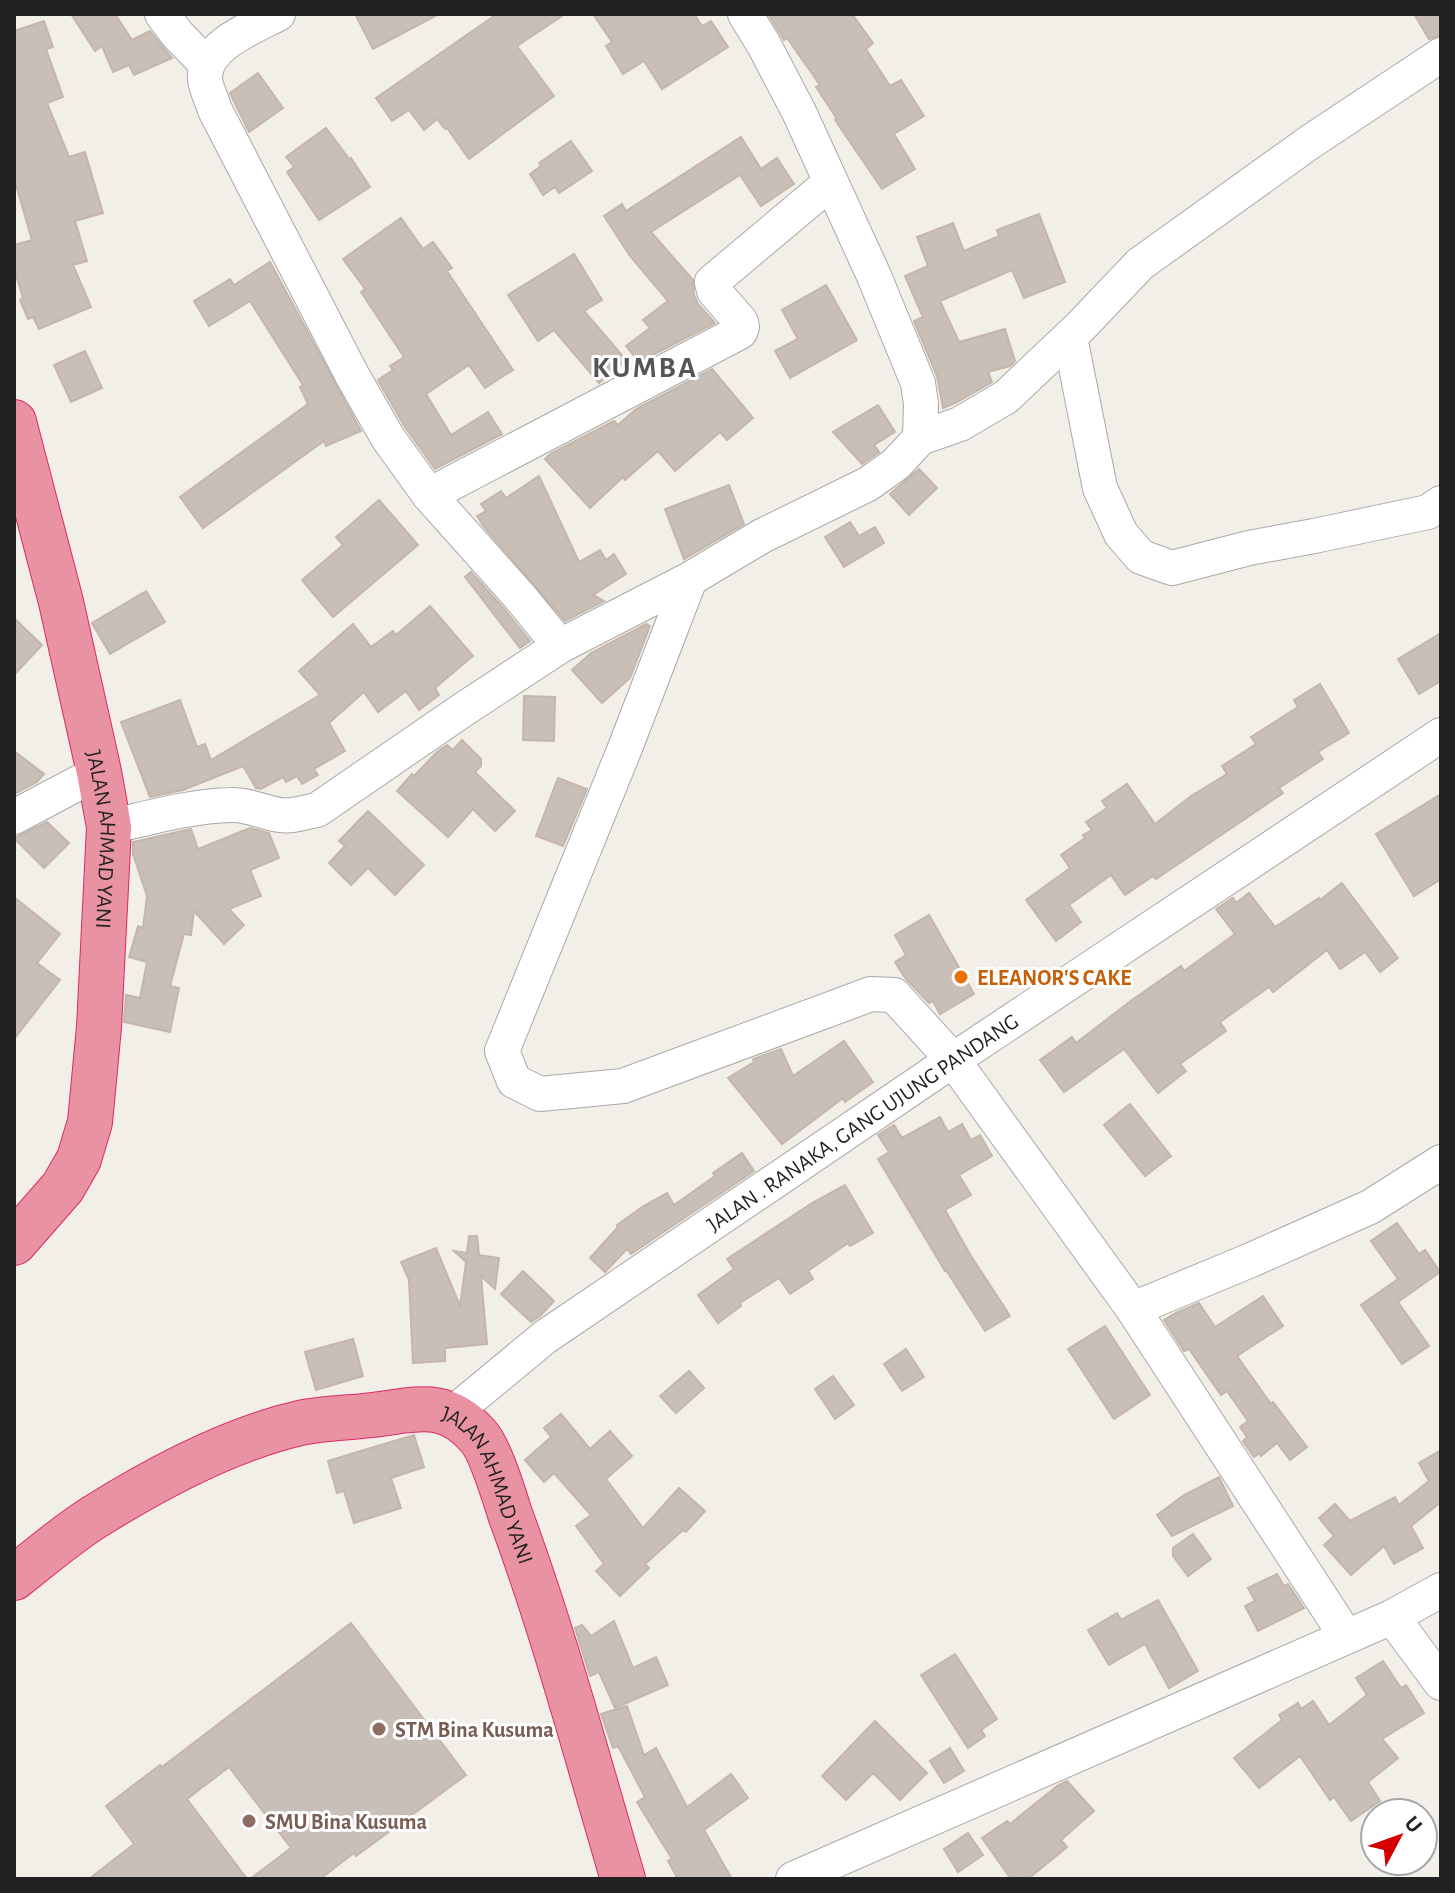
<svg xmlns="http://www.w3.org/2000/svg" width="1455" height="1893" viewBox="0 0 1455 1893" font-family="'Alegreya Sans',sans-serif">
<style>
.building{fill:#c7bfb8;stroke:#c4b6ab;stroke-width:2}
.lines{fill:none;stroke-linecap:round;stroke-linejoin:round}
.minor-casing{stroke:#a9a9a9;stroke-width:36}
.highway-casing{stroke:#dc2a67;stroke-width:46}
.minor{stroke:#fff;stroke-width:34}
.highway{stroke:#e892a2;stroke-width:44}
.food-dot{fill:#e8710a;stroke:#fff;stroke-width:3}
.education-dot{fill:#8d6e63;stroke:#fff;stroke-width:3}
.labels{text-anchor:middle;stroke-width:6;stroke-linejoin:round;paint-order:stroke}
.street-label{font-size:22px;fill:#222;stroke:#fff}
.food-label{font-size:22px;font-weight:bold;fill:#c56008;stroke:#fff;text-anchor:start}
.education-label{font-size:22px;font-weight:bold;fill:#785e54;stroke:#fff;text-anchor:start}
.district-label{font-size:30px;font-weight:bold;letter-spacing:2px;fill:#555;stroke:#fff}
</style>
<rect width="100%" height="100%" fill="#f2efe9"/>
<g class="building">
<polygon points="71,14 115,14 132,40 150,31 172,58 134,75 129,65 113,72 102,46 95,51"/>
<polygon points="355,14 439,14 373,49"/>
<polygon points="497,14 565,14 517,46 554,96 469,159 447,128 445,129 437,119 424,130 409,110 392,121 376,98"/>
<polygon points="593,14 694,14 702,26 711,21 728,47 662,89 644,61 623,74 606,46 612,42"/>
<polygon points="768,14 852,14 873,43 866,49 890,86 901,80 924,116 894,134 915,169 882,189 835,120 837,119 816,87 820,85 787,38 784,40"/>
<polygon points="1414,14 1441,14 1441,35 1429,39"/>
<polygon points="44,21 53,47 46,49 63,97 47,103 69,157 85,152 103,213 75,221 87,261 73,265 91,307 39,329 33,317 28,319 20,300 23,298 14,268 14,245 32,240 14,178 14,31"/>
<polygon points="258,73 283,108 249,132 230,93"/>
<polygon points="326,128 350,160 351,158 370,187 319,220 287,172 294,167 286,157"/>
<polygon points="741,137 761,169 777,158 794,184 761,206 740,175 651,232 693,280 694,295 698,304 715,323 639,362 626,346 650,328 643,320 668,301 630,256 604,216 622,204 626,211"/>
<polygon points="571,141 592,171 559,193 555,187 543,195 530,174 541,166 539,163"/>
<polygon points="1039,214 1065,282 1024,298 1012,270 940,301 959,342 1005,329 1015,361 1010,366 988,372 992,382 957,402 943,408 937,376 914,321 923,317 905,276 928,266 917,237 953,223 964,251 999,236 997,230"/>
<polygon points="401,218 423,249 433,242 452,268 447,271 513,370 485,388 469,365 426,394 451,435 488,412 502,434 435,469 405,427 378,380 393,370 390,366 404,357 361,292 365,289 343,259"/>
<polygon points="574,254 602,300 584,311 626,360 599,383 554,330 538,341 508,295"/>
<polygon points="270,262 361,431 326,446 324,441 203,528 180,497 308,404 300,387 303,385 250,301 209,326 194,301 230,279 234,285"/>
<polygon points="826,285 857,340 790,378 775,351 798,339 782,310"/>
<polygon points="85,351 102,388 71,402 54,365"/>
<polygon points="712,369 753,418 727,440 720,432 675,471 658,451 625,480 623,477 590,508 545,459 550,454 614,421 618,425 636,409"/>
<polygon points="878,405 895,432 874,445 879,452 862,464 833,432"/>
<polygon points="919,469 937,488 909,515 890,494"/>
<polygon points="539,476 579,562 600,550 606,560 614,554 626,574 593,595 604,601 565,621 484,527 477,516 486,511 481,504 501,491 506,498"/>
<polygon points="729,485 744,524 684,559 665,509"/>
<polygon points="379,500 418,545 333,617 302,580 343,545 336,537"/>
<polygon points="850,522 859,536 875,527 884,543 844,567 825,537"/>
<polygon points="471,572 505,610 530,641 520,648 465,577"/>
<polygon points="146,591 165,622 110,654 92,623"/>
<polygon points="430,606 473,656 435,688 439,695 419,710 406,691 378,712 364,692 329,723 345,751 314,769 318,775 302,784 297,776 286,782 283,777 261,789 256,788 243,766 183,790 150,797 121,722 180,700 197,747 205,744 211,760 320,695 299,671 353,624 371,647 393,631 396,635"/>
<polygon points="14,618 42,645 14,675"/>
<polygon points="646,624 650,626 630,678 602,703 572,670 591,653"/>
<polygon points="1441,633 1441,681 1419,694 1398,659"/>
<polygon points="1320,684 1349,733 1318,752 1323,759 1279,788 1283,793 1156,879 1153,876 1125,895 1111,875 1069,905 1081,922 1056,941 1026,900 1070,868 1061,855 1085,838 1083,835 1092,830 1086,822 1107,808 1102,801 1127,784 1155,824 1191,796 1227,774 1222,766 1256,744 1251,737 1298,707 1294,700"/>
<polygon points="524,696 555,697 554,741 523,740"/>
<polygon points="462,740 481,759 481,766 475,772 515,811 495,831 473,809 448,837 397,791 412,774 414,776 437,752 447,745 453,750"/>
<polygon points="14,751 44,774 37,782 14,794"/>
<polygon points="558,778 587,789 563,846 536,836"/>
<polygon points="1441,794 1441,879 1414,896 1376,834"/>
<polygon points="368,811 424,865 395,895 368,868 351,885 329,863 345,846 339,841"/>
<polygon points="47,822 69,843 44,868 14,838"/>
<polygon points="250,828 269,833 279,858 250,870 261,896 229,909 244,925 224,944 194,911 191,935 184,934 170,986 179,988 170,1032 124,1022 126,995 140,998 147,962 129,957 138,926 143,928 147,896 133,854 133,842 191,829 198,849"/>
<polygon points="1342,883 1398,958 1380,972 1365,952 1340,969 1327,950 1273,992 1269,987 1220,1022 1226,1031 1180,1064 1186,1071 1158,1093 1124,1049 1064,1092 1040,1060 1072,1037 1076,1043 1132,1000 1181,966 1184,971 1235,934 1216,909 1233,898 1236,903 1249,893 1275,927 1319,898 1320,900"/>
<polygon points="14,897 60,934 37,963 60,980 14,1039"/>
<polygon points="929,915 974,994 940,1014 933,1001 929,1003 905,978 895,962 906,955 895,935"/>
<polygon points="844,1041 873,1082 845,1102 843,1098 782,1144 728,1078 754,1062 753,1059 781,1049 793,1076"/>
<polygon points="1130,1104 1171,1156 1145,1176 1104,1125"/>
<polygon points="940,1117 948,1132 962,1124 971,1140 980,1135 992,1156 959,1175 971,1195 945,1210 971,1256 1010,1316 985,1331 946,1270 945,1271 878,1159 889,1152 878,1135 894,1125 902,1138"/>
<polygon points="742,1153 754,1171 631,1254 627,1249 605,1272 590,1258 618,1227 617,1225 642,1207 667,1193 674,1205 715,1176 713,1173"/>
<polygon points="845,1185 873,1233 850,1246 848,1243 808,1271 813,1279 790,1294 779,1278 740,1303 741,1306 718,1323 698,1295 734,1269 727,1259 812,1203"/>
<polygon points="1397,1223 1419,1254 1425,1250 1440,1272 1398,1302 1429,1346 1402,1364 1361,1305 1398,1279 1371,1241"/>
<polygon points="469,1236 477,1236 479,1255 499,1258 495,1289 481,1276 487,1344 445,1348 445,1361 413,1363 409,1280 401,1262 436,1248 460,1306 466,1262 454,1251 467,1253"/>
<polygon points="523,1271 554,1301 540,1316 531,1322 501,1294"/>
<polygon points="1263,1296 1283,1326 1237,1356 1271,1404 1273,1402 1307,1447 1290,1460 1277,1443 1261,1456 1259,1453 1254,1457 1243,1441 1247,1437 1240,1427 1248,1421 1227,1391 1221,1395 1189,1349 1184,1351 1164,1320 1176,1313 1199,1303 1215,1327"/>
<polygon points="1105,1326 1150,1395 1114,1419 1068,1349"/>
<polygon points="353,1339 363,1376 316,1390 305,1352"/>
<polygon points="906,1349 924,1377 902,1391 884,1364"/>
<polygon points="689,1371 704,1388 676,1413 660,1396"/>
<polygon points="833,1376 854,1405 835,1419 815,1389"/>
<polygon points="561,1414 590,1449 610,1431 632,1456 606,1479 643,1528 679,1488 705,1511 686,1532 683,1530 645,1564 649,1568 620,1596 596,1571 604,1564 576,1526 591,1515 554,1473 544,1482 525,1460 551,1437 544,1428"/>
<polygon points="414,1435 424,1467 391,1478 401,1508 354,1523 344,1491 337,1493 328,1461"/>
<polygon points="1441,1450 1441,1502 1411,1526 1423,1548 1394,1564 1384,1546 1351,1575 1324,1545 1334,1536 1319,1518 1335,1504 1350,1521 1395,1497 1399,1505 1429,1481 1419,1463"/>
<polygon points="1219,1477 1233,1506 1172,1536 1157,1515 1184,1495"/>
<polygon points="1193,1534 1211,1559 1188,1576 1173,1556 1173,1548"/>
<polygon points="1277,1574 1284,1586 1288,1584 1304,1608 1258,1631 1245,1606 1255,1601 1248,1588"/>
<polygon points="1158,1600 1198,1671 1169,1688 1145,1644 1109,1665 1088,1630 1117,1613 1121,1620"/>
<polygon points="614,1621 633,1668 656,1657 668,1685 615,1708 599,1672 590,1676 575,1628 582,1625 591,1636"/>
<polygon points="351,1623 466,1775 356,1856 354,1853 320,1879 250,1879 291,1848 229,1767 187,1799 247,1879 89,1879 134,1844 106,1806 160,1765 162,1767"/>
<polygon points="955,1654 997,1719 981,1730 985,1736 968,1748 921,1675"/>
<polygon points="1383,1661 1401,1688 1406,1685 1424,1713 1382,1739 1398,1758 1368,1782 1380,1801 1351,1821 1334,1797 1330,1800 1300,1756 1259,1788 1234,1758 1282,1720 1279,1715 1298,1703 1301,1709 1313,1701 1329,1725 1367,1695 1356,1678"/>
<polygon points="627,1706 644,1755 656,1748 687,1807 731,1774 748,1798 704,1830 732,1879 678,1879 668,1861 672,1859 637,1802 645,1797 618,1746 613,1748 601,1714"/>
<polygon points="875,1721 927,1773 900,1800 873,1773 846,1800 822,1776"/>
<polygon points="950,1748 964,1771 944,1783 930,1761"/>
<polygon points="1067,1781 1094,1811 1061,1840 1067,1847 1028,1879 1011,1879 982,1838 1007,1821 1010,1824 1057,1786"/>
<polygon points="968,1833 983,1855 958,1872 944,1849"/>
</g>
<g class="lines">
<defs>
<g id="minor">
<polyline points="162,14 177,34 207,65"/>
<path d="M278 14C253 27 203 46 205 79 206 89 212 100 215 110L352 375 388 438 429 495 520 597 560 646"/>
<polyline points="1070,337 1100,488 1121,534 1141,557 1172,568 1249,548 1314,536 1428,512 1441,503"/>
<polyline points="920,438 960,424 1006,397 1081,326 1140,264 1310,142 1441,55"/>
<polyline points="429,495 740,332 742,327 741,322 714,291 712,282 830,183"/>
<polyline points="690,579 625,748 502,1051 514,1081 540,1094 623,1086 871,994 894,995 953,1060 1133,1309 1346,1636"/>
<polyline points="14,817 99,772"/>
<path d="M109 827C149 818 190 806 231 805 248 804 264 813 280 815 292 817 305 812 317 810L464 709 560 646 690 579 762 536 868 484 896 464 920 438 921 404 918 383 874 276 799 112 764 45 745 14"/>
<polyline points="1133,1309 1251,1260 1370,1207 1441,1162"/>
<path id="s1" d="M452 1414 545 1337 953 1060 1441 735"/>
<polyline points="1392,1617 1441,1683"/>
<polyline points="793,1879 1392,1617 1441,1590"/>
</g>
<g id="highway">
<path id="s2" d="M14 422 61 602 99 772 109 827 99 1027 90 1122 79 1159 63 1187 14 1243"/>
<path id="s3" d="M14 1578C41 1557 67 1534 96 1516 157 1478 230 1439 300 1423 323 1418 348 1418 372 1415 416 1410 445 1398 478 1436 490 1449 504 1495 510 1514 554 1633 587 1757 623 1879"/>
</g>
</defs>
<use href="#minor" class="minor-casing"/>
<use href="#highway" class="highway-casing"/>
<use href="#minor" class="minor"/>
<use href="#highway" class="highway"/>
</g>
<circle class="food-dot" cx="961" cy="977" r="8"/>
<g class="education-dot">
<circle cx="379" cy="1729" r="8"/>
<circle cx="249" cy="1821" r="8"/>
</g>
<g class="labels">
<g class="street-label">
<text dy="8" stroke="none"><textPath href="#s2" startOffset="428">JALAN AHMAD YANI</textPath></text>
<text dy="8" stroke="none"><textPath href="#s1" startOffset="504">JALAN . RANAKA, GANG UJUNG PANDANG</textPath></text>
<text dy="8" stroke="none"><textPath href="#s3" startOffset="562">JALAN AHMAD YANI</textPath></text>
</g>
<g class="food-label">
<text x="977" y="985">ELEANOR'S CAKE</text>
</g>
<g class="education-label">
<text x="395" y="1737">STM Bina Kusuma</text>
<text x="265" y="1829">SMU Bina Kusuma</text>
</g>
<g class="district-label">
<text x="645" y="377">KUMBA</text>
</g>
</g>
<rect width="1455" height="1893" fill="none" stroke="#222222" stroke-width="32"/>
<g transform="translate(1399 1837) rotate(49)"><circle r="38" fill="#ffffff" stroke="#a7a7a7" stroke-width="2"/>
<path d="M0-6L14 30L0 20L-14 30Z" fill="#d40000"/>
<text y="-12" font-size="22" font-weight="bold" text-anchor="middle" fill="#222222">U</text>
</g>
</svg>
